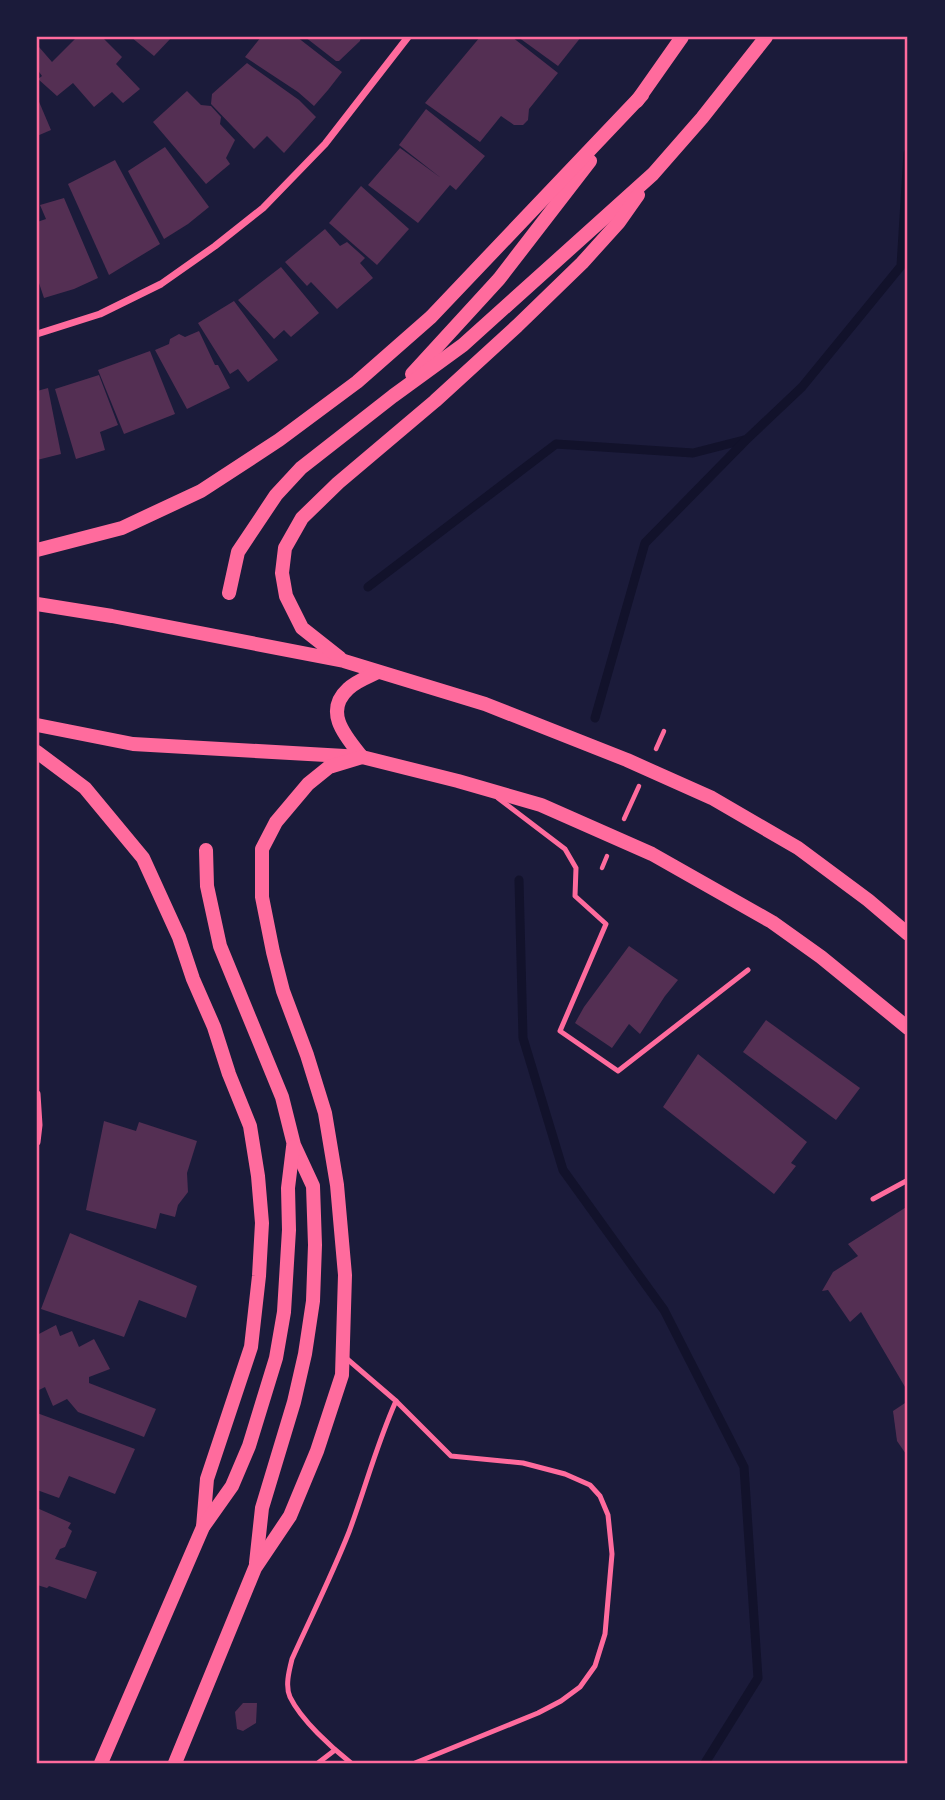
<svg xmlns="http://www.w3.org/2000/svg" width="945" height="1800" viewBox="0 0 945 1800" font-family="'PT Sans Narrow',sans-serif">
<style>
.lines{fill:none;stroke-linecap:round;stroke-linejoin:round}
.stream{stroke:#12122b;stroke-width:9}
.building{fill:#542f53}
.path{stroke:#ff6b9d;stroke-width:4.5}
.service{stroke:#ff6b9d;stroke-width:5}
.minor{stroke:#ff6b9d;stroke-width:7}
.secondary{stroke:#ff6b9d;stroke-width:14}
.neatline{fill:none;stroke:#ff6b9d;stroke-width:2.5}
</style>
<rect width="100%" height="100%" fill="#1b1b3a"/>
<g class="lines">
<g class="stream">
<polyline points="368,587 556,444 693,453 744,440"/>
<polyline points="595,718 645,543 746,440 802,387 901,266 908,153"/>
<polyline points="519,880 523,1038 563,1170 664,1310 744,1467 758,1678 705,1763"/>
</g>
</g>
<g class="building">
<polygon points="77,37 102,37 122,57 116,64 140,89 123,103 112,92 94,107 73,83 57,96 38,79 42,76 37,69 37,48 39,47 52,62"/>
<polygon points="131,37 172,37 154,56"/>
<polygon points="261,37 297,37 342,72 328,90 314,106 298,92 245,57"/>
<polygon points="305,37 361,37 360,41 339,61 336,61"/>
<polygon points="480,37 512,37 558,73 529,109 528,120 523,125 514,125 501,116 480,142 425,103"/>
<polygon points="518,37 581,37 558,66"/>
<polygon points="247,63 299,100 316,117 284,153 267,136 254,149 211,104 212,94"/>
<polygon points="187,91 201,105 211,106 221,117 220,124 235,140 226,158 230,164 206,184 153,122"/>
<polygon points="37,97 51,130 37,136"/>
<polygon points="426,109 485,156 456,190 450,185 418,223 368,185 400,148 441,178 399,145"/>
<polygon points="165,147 209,207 188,224 164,239 128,171"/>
<polygon points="115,160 160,244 109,275 68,184"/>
<polygon points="361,186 409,229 377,265 329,223"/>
<polygon points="64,198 98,278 74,289 44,298 37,277 37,222 46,219 40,205"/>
<polygon points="325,229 340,246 347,242 365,258 360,263 373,278 337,309 311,282 307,286 285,262"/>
<polygon points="281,267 319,313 291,337 284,330 274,339 238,300"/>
<polygon points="234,301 278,360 248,382 238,369 230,374 198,323"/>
<polygon points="199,331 215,365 218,365 230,388 187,409 155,350 169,344 170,339 179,334 185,337"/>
<polygon points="150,351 175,414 124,434 98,370"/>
<polygon points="99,375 118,425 100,432 105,450 76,459 55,389"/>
<polygon points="48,388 61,454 37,460 37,391"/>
<polygon points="629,946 678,980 665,996 640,1034 629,1024 612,1048 575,1023 584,1007"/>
<polygon points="766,1020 860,1088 836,1120 743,1052"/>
<polygon points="698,1054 807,1142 791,1163 796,1166 774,1194 663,1107"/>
<polygon points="104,1121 136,1131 139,1122 197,1141 187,1173 188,1192 178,1205 175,1217 160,1213 156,1229 86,1210"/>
<polygon points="908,1206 908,1392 861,1312 850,1322 828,1290 822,1291 833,1272 858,1256 848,1244"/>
<polygon points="70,1233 197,1286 186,1318 139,1300 124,1337 41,1309"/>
<polygon points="56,1325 60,1336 72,1331 79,1347 94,1339 110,1369 89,1377 89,1383 156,1409 144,1437 78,1412 67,1399 53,1406 45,1387 37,1391 37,1335"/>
<polygon points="908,1401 908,1457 897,1441 893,1411"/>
<polygon points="37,1413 135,1449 115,1494 69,1476 59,1498 37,1490"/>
<polygon points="37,1508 71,1523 68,1528 72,1531 65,1547 60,1549 55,1559 97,1572 86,1599 49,1586 47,1588 37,1585"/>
<polygon points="243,1703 257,1703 256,1723 243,1731 237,1729 235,1712"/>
</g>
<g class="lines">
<g class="path">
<polyline points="656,749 664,731"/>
<polyline points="624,819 639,786"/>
<polyline points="602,868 607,856"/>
</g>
<g class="service">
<polyline points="498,798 565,849 576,868 575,896 606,924 560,1031 618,1071 748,970"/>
<polyline points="873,1199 908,1180"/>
<polyline points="346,1358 396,1401 451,1456 523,1463 565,1474 590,1485 600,1496 608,1515 612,1554 605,1634 595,1666 580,1687 561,1701 538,1713 415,1763"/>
<polyline points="318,1763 335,1750"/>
<path d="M351 1763C332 1748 301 1720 290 1697 285 1686 289 1671 292 1659 311 1617 332 1575 349 1532 365 1489 377 1443 396 1401"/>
</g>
<g class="minor">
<polyline points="37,334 100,314 161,284 215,246 263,208 325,144 408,37"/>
<polyline points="37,1094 39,1125 37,1142"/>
</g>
<g class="secondary">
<polyline points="637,101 682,37"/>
<polyline points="412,374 499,279 590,161"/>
<polyline points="37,550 122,528 201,491 279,440 357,382 431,317 642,95"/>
<polyline points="229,593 238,552 276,495 301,468 393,396 463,345 653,174 702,118 766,37"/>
<polyline points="37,604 112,616 344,661 485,704 627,760 712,798 798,848 868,900 908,934"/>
<polyline points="340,658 302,628 286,596 282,573 285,548 302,518 338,483 435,401 517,326 582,263 619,222 638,195"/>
<polyline points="37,725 133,744 362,757 458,781 541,805 652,854 772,922 821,957 908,1028"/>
<polyline points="37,752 85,788 143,858 179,937 193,979 214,1027 229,1074 250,1126 258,1176 262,1223 259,1276 251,1347 207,1479 203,1527"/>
<path d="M362 757C346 737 323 712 348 689 356 681 368 677 378 672"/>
<polyline points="206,850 207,886 220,946 282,1097 294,1145 313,1186 315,1245 313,1301 305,1354 294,1402 262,1508 256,1563"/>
<polyline points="101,1763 203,1527 232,1486 249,1446 276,1358 284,1312 289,1230 288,1188 293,1147"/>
<polyline points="175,1763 255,1568 290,1516 317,1451 342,1375 345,1275 337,1185 325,1113 307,1055 283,991 273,952 262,897 262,849 276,822 308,784 329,767 362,757"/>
</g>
</g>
<rect width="945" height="1800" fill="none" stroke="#1b1b3a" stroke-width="77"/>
<rect x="38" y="38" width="868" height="1724" class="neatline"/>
</svg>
